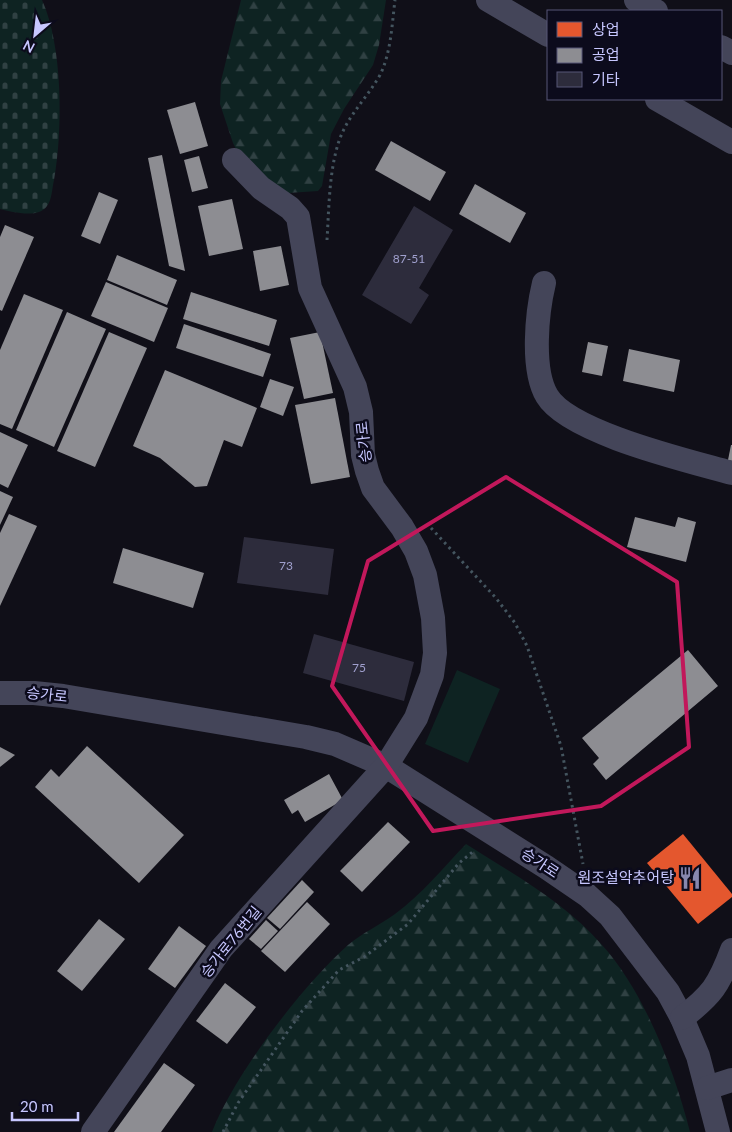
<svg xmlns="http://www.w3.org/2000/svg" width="732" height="1132" viewBox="0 0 732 1132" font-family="Lato,'Noto Sans KR',sans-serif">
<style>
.forest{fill:url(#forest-firs)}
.cemetery{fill:url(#cemetery-stones)}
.green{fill:#0e2322}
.shops{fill:#e4572e}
.industry{fill:#8d8d92}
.building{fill:#2d2c3c}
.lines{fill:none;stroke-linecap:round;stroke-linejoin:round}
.path{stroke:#44555f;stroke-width:3;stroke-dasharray:2.5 4;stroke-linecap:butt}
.minor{stroke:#444559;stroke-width:24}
.marked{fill:none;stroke:#c2185b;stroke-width:4;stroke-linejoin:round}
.labels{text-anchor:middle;stroke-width:5;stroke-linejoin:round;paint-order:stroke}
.number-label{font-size:12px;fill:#a0a0ce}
.street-label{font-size:15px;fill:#c7c7ff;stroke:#0c0b1c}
.poi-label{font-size:15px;fill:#c7c7ff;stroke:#0c0b1c;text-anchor:end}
</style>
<defs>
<pattern id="forest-firs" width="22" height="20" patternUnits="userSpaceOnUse" patternTransform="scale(1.25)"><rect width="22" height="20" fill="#0e2322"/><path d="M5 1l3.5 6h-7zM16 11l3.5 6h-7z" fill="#304143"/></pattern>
<pattern id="cemetery-stones" width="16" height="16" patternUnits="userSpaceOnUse" patternTransform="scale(1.25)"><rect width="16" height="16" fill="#0e2322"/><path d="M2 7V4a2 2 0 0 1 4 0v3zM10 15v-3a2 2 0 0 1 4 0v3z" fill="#304143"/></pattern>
</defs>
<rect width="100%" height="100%" fill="#100f18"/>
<g class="forest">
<polygon points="241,0 386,0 379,45 373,65 344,109 331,134 322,186 318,191 288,193 275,187 240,157 233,143 220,104 221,81"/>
<path d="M466 844C513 874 565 902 602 945 644 991 675 1072 690 1132H212C234 1075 302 986 348 945 362 933 380 925 395 914 422 894 443 868 466 844Z"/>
</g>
<path class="cemetery" d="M0 0H42C63 46 63 131 54 180 52 188 52 200 47 206 38 219 13 212 0 209Z"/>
<polygon class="green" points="457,670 500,689 468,763 425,744"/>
<polygon class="shops" points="683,834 732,894 732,897 698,924 647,863"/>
<g class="industry">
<polygon points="195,102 208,146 180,154 167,110"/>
<polygon points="391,141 446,172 430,201 375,170"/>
<polygon points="162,155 185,271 169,266 148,158"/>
<polygon points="199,156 208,188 192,192 184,160"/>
<polygon points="475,184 526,213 510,243 459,214"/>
<polygon points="99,192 118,200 100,244 81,236"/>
<polygon points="232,199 243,249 209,256 198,206"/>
<polygon points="5,225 34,237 2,311 0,310 0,237"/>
<polygon points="281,246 289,285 260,291 253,251"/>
<polygon points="117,255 177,280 167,305 107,280"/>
<polygon points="106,282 168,308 154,342 91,316"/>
<polygon points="191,292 277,320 269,346 183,319"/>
<polygon points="24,294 63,310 12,429 0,424 0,350"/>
<polygon points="67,312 106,329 54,447 16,430"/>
<polygon points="184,324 271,354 263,377 176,348"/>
<polygon points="109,332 147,348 95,467 57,451"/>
<polygon points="320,332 333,393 304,399 290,338"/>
<polygon points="588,342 608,346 602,376 582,372"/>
<polygon points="629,349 680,360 674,392 623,381"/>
<polygon points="165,370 257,408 242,447 224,440 207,486 195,487 160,458 133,446"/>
<polygon points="270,379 294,387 283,416 260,407"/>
<polygon points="335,398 350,477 311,484 295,405"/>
<polygon points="0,432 28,445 8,488 0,484"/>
<polygon points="731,445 732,445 732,461 728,460"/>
<polygon points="0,491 13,497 0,525"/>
<polygon points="9,514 37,526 0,606 0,533"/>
<polygon points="635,517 675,527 678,517 696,522 686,562 627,547"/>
<polygon points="123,548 204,573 193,608 113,583"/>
<polygon points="688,650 718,686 606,780 593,764 599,758 582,738"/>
<polygon points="87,746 184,835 139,883 35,787 51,769 59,777"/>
<polygon points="0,747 15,755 0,767"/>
<polygon points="329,774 343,800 305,822 298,810 292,814 284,800"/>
<polygon points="388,822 410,842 362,892 340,871"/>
<polygon points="302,880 314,892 280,929 267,918"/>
<polygon points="307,902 330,924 285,972 261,951"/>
<polygon points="99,919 125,939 82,991 57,971"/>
<polygon points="266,920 278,931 261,949 249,939"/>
<polygon points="179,926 206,946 175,988 148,969"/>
<polygon points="225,983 256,1007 227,1044 196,1021"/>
<polygon points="164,1063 195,1085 161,1132 114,1132"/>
</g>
<g class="building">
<polygon points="414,206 453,230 419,288 429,295 411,324 362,295"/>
<polygon points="244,537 334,549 328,595 237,583"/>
<polygon points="314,634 414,662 404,701 303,673"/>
</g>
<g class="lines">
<g class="path">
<path d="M327 240C329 208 329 171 339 141 348 115 367 98 380 75 391 53 392 24 395 0"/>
<polyline points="431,528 496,598 515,623 527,646 561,746 583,864"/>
<polyline points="223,1132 238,1103 302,1011 339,970 364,957 408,924 459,863 475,850"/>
</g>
<g class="minor">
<polyline points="488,0 548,35"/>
<polyline points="636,0 656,11"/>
<polyline points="721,47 732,53"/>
<polyline points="657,99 732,142"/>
<path d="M544 283C537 312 531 369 547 396 569 433 690 461 732 473"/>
<polyline points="0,693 34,693 63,696 306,737 335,744 386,766 546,867 587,895 610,916 668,992 682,1018 698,1056 718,1132"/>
<path d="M682 1018C712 995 719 985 732 950"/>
<polyline points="707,1088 732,1080"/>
<polyline points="93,1132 221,949 386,766 416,718 432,675 435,653 433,618 425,575 416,551 402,527 373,488 367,471 363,455 361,412 355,387 310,288 298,217 290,208 261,188 234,160"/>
</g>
</g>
<path class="marked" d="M506 477 677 582 689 747 601 806 433 831 332 686 368 561Z"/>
<defs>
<symbol id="restaurant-bare" viewBox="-9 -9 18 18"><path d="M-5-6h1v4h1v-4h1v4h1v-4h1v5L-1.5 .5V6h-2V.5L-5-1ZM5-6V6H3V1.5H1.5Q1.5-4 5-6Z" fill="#8787ae" stroke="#0c0b1c" stroke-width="2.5" paint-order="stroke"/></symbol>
</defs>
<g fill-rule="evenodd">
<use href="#restaurant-bare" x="674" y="862" width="32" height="32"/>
</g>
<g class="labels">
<g class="number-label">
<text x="409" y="263">87-51</text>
<text x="286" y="570">73</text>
<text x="359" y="672">75</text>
</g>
<g class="street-label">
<text transform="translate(364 442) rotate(-96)" y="5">승가로</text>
<text transform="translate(47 695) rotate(6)" y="5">승가로</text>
<text transform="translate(540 863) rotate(33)" y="5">승가로</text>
<text transform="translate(231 942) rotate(-51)" y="5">승가로76번길</text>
</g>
<g class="poi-label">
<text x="674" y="883">원조설악추어탕</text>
</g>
</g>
<rect x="547" y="10" width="175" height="90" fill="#0c0b1c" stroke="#575677"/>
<rect x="557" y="22" width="25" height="15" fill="#e4572e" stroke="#575677"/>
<text x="592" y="35" font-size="15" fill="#c7c7ff">상업</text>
<rect x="557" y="48" width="25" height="15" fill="#8d8d92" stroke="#575677"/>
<text x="592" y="60" font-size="15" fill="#c7c7ff">공업</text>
<rect x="557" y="72" width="25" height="15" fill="#2d2c3c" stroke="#575677"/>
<text x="592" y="85" font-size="15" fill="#c7c7ff">기타</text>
<g transform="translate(35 35) rotate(208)" stroke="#0c0b1c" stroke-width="4" paint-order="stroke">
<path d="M0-4L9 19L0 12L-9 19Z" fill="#c7c7ff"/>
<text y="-8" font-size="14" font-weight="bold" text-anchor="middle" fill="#c7c7ff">N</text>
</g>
<path d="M12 1112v8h66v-8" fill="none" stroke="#c7c7ff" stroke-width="2.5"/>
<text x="20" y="1112" font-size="15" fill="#c7c7ff" stroke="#0c0b1c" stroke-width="4" paint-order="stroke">20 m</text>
</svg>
